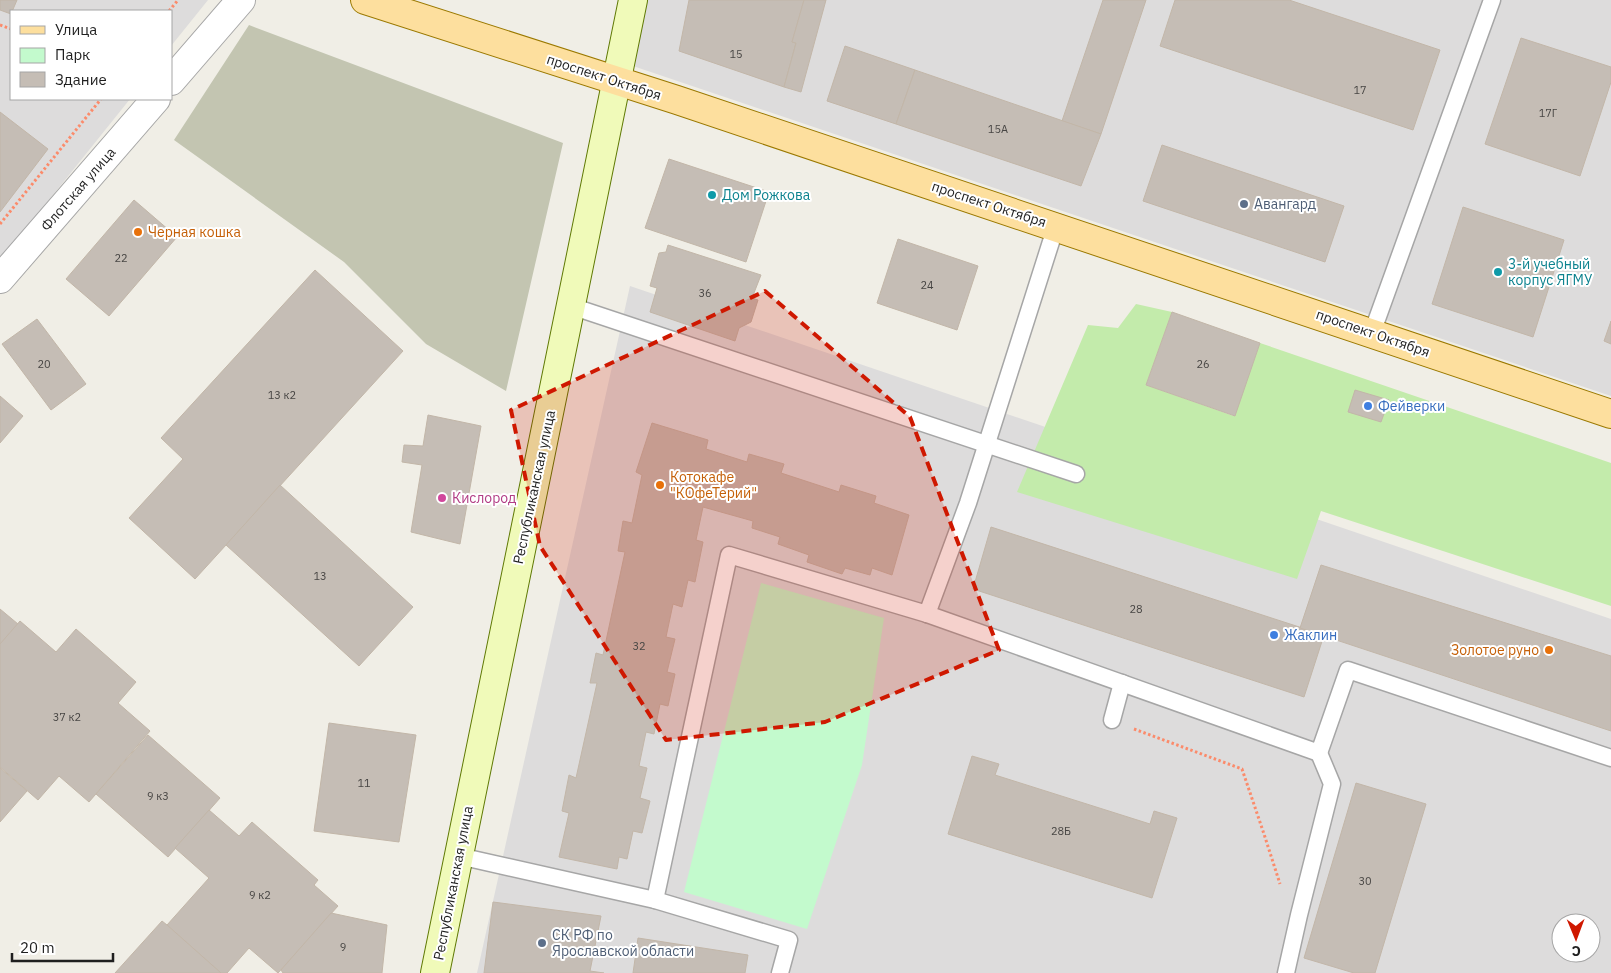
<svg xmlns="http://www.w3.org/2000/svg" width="1611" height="973" viewBox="0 0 1611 973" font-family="'IBM Plex Sans',sans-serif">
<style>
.residential{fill:#dddcdc;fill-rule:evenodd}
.construction{fill:#c3c5b1}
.grass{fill:#c3ebab}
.park{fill:#c3facd}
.building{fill:#c5bdb5;stroke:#c2b6a8}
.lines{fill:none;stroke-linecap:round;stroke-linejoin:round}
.lane-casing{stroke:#a6a6a6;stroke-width:19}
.street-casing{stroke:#a6a6a6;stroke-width:30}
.secondary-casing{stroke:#5f7904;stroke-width:30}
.primary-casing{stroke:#9b7900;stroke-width:30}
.path{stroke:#fb8b6b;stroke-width:3;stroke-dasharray:2.5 2.5;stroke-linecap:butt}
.lane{stroke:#fff;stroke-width:16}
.street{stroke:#fff;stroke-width:28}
.secondary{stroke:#f0fab9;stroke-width:28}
.primary{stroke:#fddf9e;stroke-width:28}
.marked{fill:#cf1800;fill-opacity:0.2;stroke:#cf1800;stroke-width:4;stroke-dasharray:10 6;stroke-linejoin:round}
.culture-dot{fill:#0f9aa8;stroke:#fff;stroke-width:2}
.service-dot{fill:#5c6f8a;stroke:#fff;stroke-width:2}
.food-dot{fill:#e8710a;stroke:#fff;stroke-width:2}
.shop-dot{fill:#3f7fe0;stroke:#fff;stroke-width:2}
.hotel-dot{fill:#d1479c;stroke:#fff;stroke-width:2}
.labels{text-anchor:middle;stroke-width:4;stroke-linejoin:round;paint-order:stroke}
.number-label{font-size:11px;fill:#484644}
.street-label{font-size:14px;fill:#1f1f1f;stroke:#fff}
.culture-label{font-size:14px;fill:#0d838f;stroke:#fff;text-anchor:start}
.service-label{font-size:14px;fill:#4e5e75;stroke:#fff;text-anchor:start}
.food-label{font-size:14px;fill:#c56008;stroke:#fff;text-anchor:start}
.shop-label{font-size:14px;fill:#366cbe;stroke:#fff;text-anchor:start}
.hotel-label{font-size:14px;fill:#b23c85;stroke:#fff;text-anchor:start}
</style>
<rect width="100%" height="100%" fill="#f0eee6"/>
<g class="residential">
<polygon points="0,0 208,0 171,46 171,11 11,11 11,99 130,99 16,241 0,258"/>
<polygon points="646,0 1611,0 1611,396 633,66"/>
<path d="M630 286 1611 619V973H477ZM1561 923H1591V953H1561Z"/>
</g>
<polygon class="construction" points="249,25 563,143 506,391 426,344 344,262 174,140"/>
<polygon class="grass" points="1136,304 1172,312 1146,385 1234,416 1260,343 1611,463 1611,606 1321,511 1297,579 1017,492 1088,325 1118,328"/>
<polygon class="park" points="761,583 884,618 862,765 807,929 684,892"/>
<g class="building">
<polygon points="0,0 17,0 11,14 0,10"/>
<polygon points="689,0 804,0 792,42 796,43 784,87 679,51"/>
<polygon points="804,0 826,0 801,92 784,87 796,43 792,42"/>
<polygon points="1103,0 1146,0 1101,134 1062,121"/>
<polygon points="1175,0 1289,0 1440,50 1413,130 1160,46"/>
<polygon points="1521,38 1611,67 1611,82 1580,176 1485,144"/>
<polygon points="845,46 915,70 896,124 827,101"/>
<polygon points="915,70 1101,134 1081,186 896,124"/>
<polygon points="0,112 48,149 0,212"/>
<polygon points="1162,145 1344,206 1325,262 1143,201"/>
<polygon points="669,159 769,192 746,262 645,228"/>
<polygon points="134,200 177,237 109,316 66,279"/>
<polygon points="1463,207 1564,240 1533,337 1432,304"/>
<polygon points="898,239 978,266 957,330 877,303"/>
<polygon points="668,245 761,275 752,298 758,300 751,322 739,328 735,341 650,312 657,288 650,286 659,253 666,252"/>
<polygon points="315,270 403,351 195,579 129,518 183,459 161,438"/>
<polygon points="1172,312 1260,343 1235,416 1146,385"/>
<polygon points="37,319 86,384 51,410 2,344"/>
<polygon points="1611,321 1611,344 1604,341"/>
<polygon points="1355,390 1389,400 1381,422 1348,412"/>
<polygon points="0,396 23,416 0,443"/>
<polygon points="428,415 481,426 460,544 411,532 422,465 402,462 404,445 423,446"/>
<polygon points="652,423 708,440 706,449 747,462 749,454 784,464 781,473 839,492 841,485 876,496 874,503 909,515 892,575 872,568 870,575 845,568 842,574 807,562 809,555 778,544 780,537 752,528 753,521 703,507 696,540 703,542 695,582 688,580 682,607 673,604 666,637 675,639 667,672 675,674 668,706 660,704 654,734 646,732 639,766 647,768 640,798 650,801 642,833 633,831 627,859 619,857 617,869 559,857 569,813 562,811 569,775 576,778 597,683 590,683 596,653 603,655 625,552 618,551 623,521 632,523 642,475 636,472"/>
<polygon points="280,485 413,607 359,666 226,545"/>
<polygon points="991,527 1324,635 1304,697 973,589"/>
<polygon points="1321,565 1611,656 1611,731 1300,628"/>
<polygon points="0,609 18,624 0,645"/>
<polygon points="20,621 56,652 76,629 136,682 118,703 150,731 89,802 59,776 38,800 0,767 0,644"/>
<polygon points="329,723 416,735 399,842 314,831"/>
<polygon points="148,735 220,798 168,857 96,794"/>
<polygon points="972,756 999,764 995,775 1150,824 1154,811 1177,818 1152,898 948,834"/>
<polygon points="0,768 27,791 0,822"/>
<polygon points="1356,783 1426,804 1375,973 1354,973 1304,958"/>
<polygon points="209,810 239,836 252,822 318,880 314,885 338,906 278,973 249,948 227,973 221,973 167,925 209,878 175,848"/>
<polygon points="493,902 601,916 590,971 604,973 484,973"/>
<polygon points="331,913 387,925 382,973 283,973 281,970"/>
<polygon points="162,921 167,925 221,973 115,973"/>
<polygon points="638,938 748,955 745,973 633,973"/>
</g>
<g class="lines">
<defs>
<g id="lane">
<polyline points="571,306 1076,474"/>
<polyline points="1372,333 1492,0"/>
<polyline points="927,614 968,503 1056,226"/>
<polyline points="1112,720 1122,683"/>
<polyline points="459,856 655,900 729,555 927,614 1319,753 1348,670 1611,758"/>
<polyline points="655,900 789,940 780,973"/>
<polyline points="1286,973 1299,915 1332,784 1319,753"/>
</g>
<g id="street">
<polyline points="171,81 241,0"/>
<polyline points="0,279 156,99"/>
</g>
<polyline id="secondary" points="435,973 633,0"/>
<polyline id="primary" points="365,0 677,100 1611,414"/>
</defs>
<use href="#lane" class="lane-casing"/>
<use href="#street" class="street-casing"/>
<use href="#secondary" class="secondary-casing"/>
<use href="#primary" class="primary-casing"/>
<g class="path">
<polyline points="169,11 178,0"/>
<polyline points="0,25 11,29"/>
<polyline points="0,224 101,99"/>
<polyline points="1134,729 1242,769 1264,834 1280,884"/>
</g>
<use href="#lane" class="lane"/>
<use href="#street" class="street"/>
<use href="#secondary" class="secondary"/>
<use href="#primary" class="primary"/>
</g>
<path class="marked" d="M765 291 910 417 999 650 825 722 666 740 540 546 511 410Z"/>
<g class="culture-dot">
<circle cx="712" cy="195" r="5"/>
<circle cx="1498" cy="272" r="5"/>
</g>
<g class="service-dot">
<circle cx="1244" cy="204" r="5"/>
<circle cx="542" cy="943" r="5"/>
</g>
<g class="food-dot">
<circle cx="138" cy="232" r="5"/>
<circle cx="660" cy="485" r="5"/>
<circle cx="1549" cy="650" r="5"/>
</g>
<g class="shop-dot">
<circle cx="1368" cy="406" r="5"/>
<circle cx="1274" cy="635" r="5"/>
</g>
<circle class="hotel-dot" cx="442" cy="498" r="5"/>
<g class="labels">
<g class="number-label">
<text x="736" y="58">15</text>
<text x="1360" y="94">17</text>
<text x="1548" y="117">17Г</text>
<text x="998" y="133">15А</text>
<text x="121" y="262">22</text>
<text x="927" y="289">24</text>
<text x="705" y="297">36</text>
<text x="44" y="368">20</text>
<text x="1203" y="368">26</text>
<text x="282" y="399">13 к2</text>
<text x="320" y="580">13</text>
<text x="1136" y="613">28</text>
<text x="639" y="650">32</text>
<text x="67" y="721">37 к2</text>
<text x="364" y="787">11</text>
<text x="158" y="800">9 к3</text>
<text x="1061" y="835">28Б</text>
<text x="1365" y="885">30</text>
<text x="260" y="899">9 к2</text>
<text x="343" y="951">9</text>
</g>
<g class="street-label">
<text transform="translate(604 77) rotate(18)" y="5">проспект Октября</text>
<text transform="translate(78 189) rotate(-49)" y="5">Флотская улица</text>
<text transform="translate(989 204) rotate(18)" y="5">проспект Октября</text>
<text transform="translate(1373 333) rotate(19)" y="5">проспект Октября</text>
<text transform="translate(534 487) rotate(-78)" y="5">Республиканская улица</text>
<text transform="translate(453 883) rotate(-79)" y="5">Республиканская улица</text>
</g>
<g class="culture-label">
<text x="722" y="200">Дом Рожкова</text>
<text x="1508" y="269">3-й учебный<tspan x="1508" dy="16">корпус ЯГМУ</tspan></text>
</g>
<g class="service-label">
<text x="1254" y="209">Авангард</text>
<text x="552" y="940">СК РФ по<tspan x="552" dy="16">Ярославской области</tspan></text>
</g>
<g class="food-label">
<text x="148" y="237">Черная кошка</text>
<text x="670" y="482">Котокафе<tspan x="670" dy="16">"КОфеТерий"</tspan></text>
<text x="1539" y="655" text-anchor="end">Золотое руно</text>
</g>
<g class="shop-label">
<text x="1378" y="411">Фейверки</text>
<text x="1284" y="640">Жаклин</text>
</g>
<g class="hotel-label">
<text x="452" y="503">Кислород</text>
</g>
</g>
<rect x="10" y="10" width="162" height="90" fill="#ffffff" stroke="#a5a5a5"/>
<rect x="20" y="26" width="25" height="8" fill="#fddf9e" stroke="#a5a5a5"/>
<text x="55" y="35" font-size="15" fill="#1f1f1f">Улица</text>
<rect x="20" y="48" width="25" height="15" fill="#c3facd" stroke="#a5a5a5"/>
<text x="55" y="60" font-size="15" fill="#1f1f1f">Парк</text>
<rect x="20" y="72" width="25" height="15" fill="#c5bdb5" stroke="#a5a5a5"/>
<text x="55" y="85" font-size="15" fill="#1f1f1f">Здание</text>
<g transform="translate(1576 938) rotate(179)"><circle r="24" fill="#ffffff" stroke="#a5a5a5"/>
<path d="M0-4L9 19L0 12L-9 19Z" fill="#cf1800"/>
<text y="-8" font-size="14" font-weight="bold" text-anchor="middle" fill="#1f1f1f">С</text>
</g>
<path d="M12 953v8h101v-8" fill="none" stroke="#1f1f1f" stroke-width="2.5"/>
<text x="20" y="953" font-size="15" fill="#1f1f1f" stroke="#ffffff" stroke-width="4" paint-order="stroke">20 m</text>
</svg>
